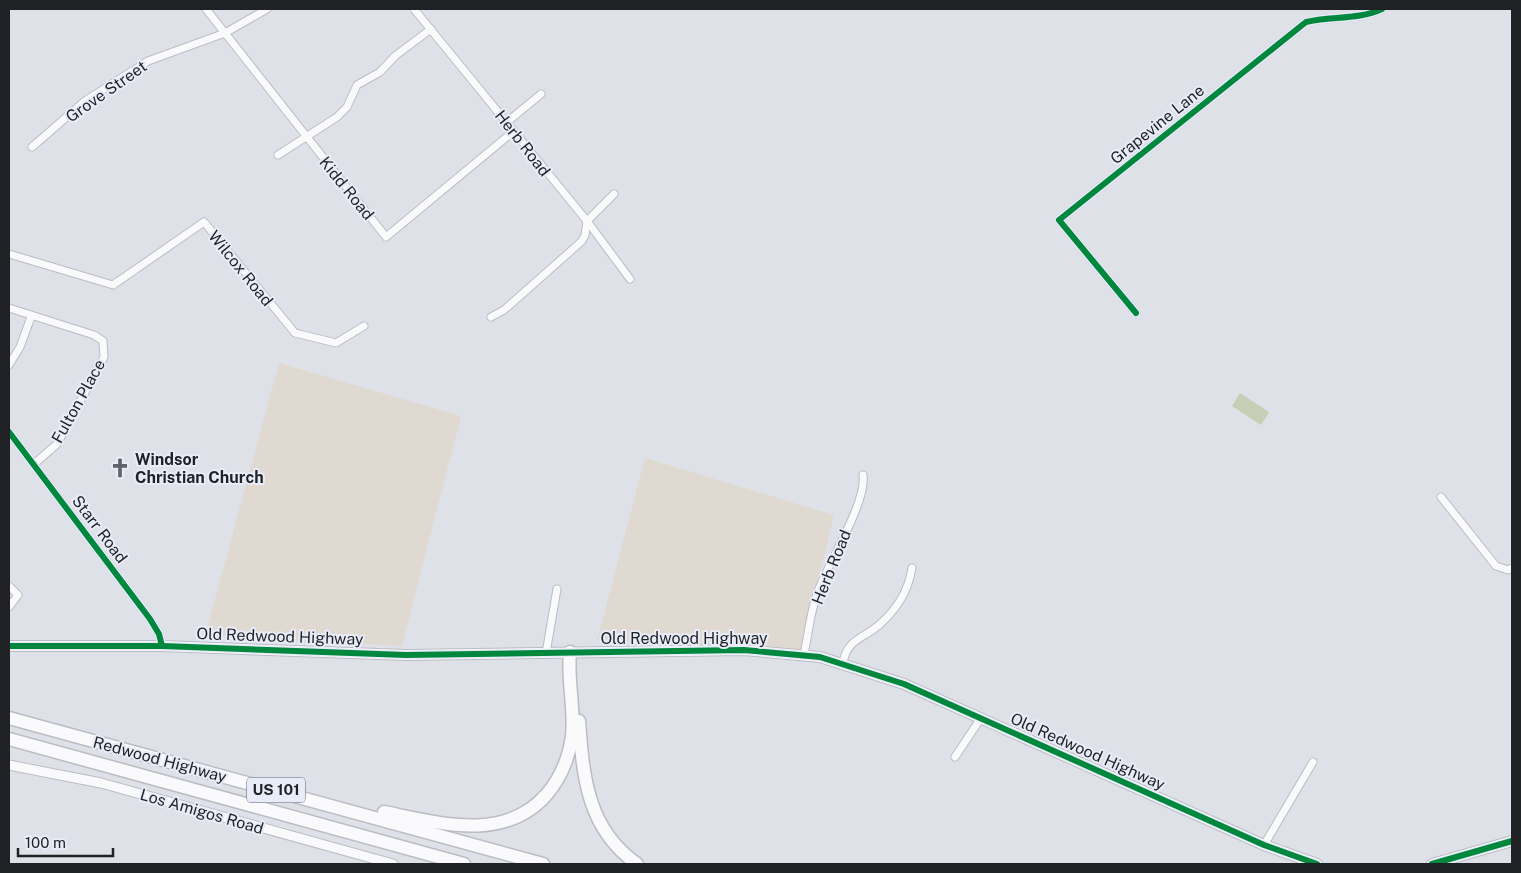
<svg xmlns="http://www.w3.org/2000/svg" width="1521" height="873" viewBox="0 0 1521 873" font-family="'Public Sans',sans-serif">
<style>
.industrial{fill:#e0d9d2}
.green{fill:#c6cfb4}
.lines{fill:none;stroke-linecap:round;stroke-linejoin:round}
.minor-casing{stroke:#bbbdc2;stroke-width:9}
.tertiary-casing{stroke:#bbbdc2;stroke-width:11}
.secondary-casing{stroke:#bbbdc2;stroke-width:12}
.motorway-casing{stroke:#bbbdc2;stroke-width:15}
.minor{stroke:#fafafc;stroke-width:7}
.tertiary{stroke:#fafafc;stroke-width:9}
.secondary{stroke:#fafafc;stroke-width:10}
.motorway{stroke:#fafafc;stroke-width:12}
.cycleway-casing{stroke:#e8ecf8;stroke-width:9}
.cycleway{stroke:#00873e;stroke-width:6}
.labels{text-anchor:middle;stroke-width:4;stroke-linejoin:round;paint-order:stroke}
.shield{fill:#e8ecf8;stroke:#5b5e64;stroke-width:1}
.shield-label{font-size:15px;font-weight:bold;fill:#1f2125}
.street-label{font-size:16px;fill:#1f2125;stroke:#e8ecf8}
.poi-label{font-size:16px;font-weight:bold;fill:#1f2125;stroke:#e8ecf8;text-anchor:start}
</style>
<rect width="100%" height="100%" fill="#dee1e8"/>
<g class="industrial">
<polygon points="279,363 461,416 402,646 205,636"/>
<polygon points="645,458 834,515 801,650 756,646 597,641"/>
</g>
<polygon class="green" points="1240,393 1269,412 1261,425 1232,406"/>
<g class="lines">
<defs>
<g id="minor">
<polyline points="206,9 386,237 514,131"/>
<polyline points="414,9 587,221 630,279"/>
<polyline points="507,122 541,94"/>
<polyline points="32,147 85,101 148,61 225,33 267,9"/>
<polyline points="278,155 337,117 347,107 357,85 380,72 395,56 431,29"/>
<polyline points="9,254 113,285 204,222 295,333 336,343 364,326"/>
<polyline points="9,308 94,335 103,341 104,357 57,444 34,464"/>
<path d="M1136 313 1059 220 1306 22C1331 16 1358 20 1382 9"/>
<polyline points="491,317 504,310 582,241 585,235 587,221 614,194"/>
<polyline points="9,365 20,347 31,317"/>
<polyline points="9,432 150,619 159,634 162,646"/>
<polyline points="1441,497 1496,566 1508,570 1512,568"/>
<polyline points="9,586 18,595 9,607"/>
<polyline points="546,653 557,589"/>
<path d="M804 654C808 636 810 615 816 597 826 565 867 504 863 475"/>
<path d="M843 663C847 639 863 639 879 625 897 609 908 592 912 568"/>
<polyline points="955,757 981,718"/>
<polyline points="1264,845 1313,762"/>
</g>
<polyline id="tertiary" points="9,765 101,783 393,864"/>
<g id="secondary">
<polyline points="9,646 162,646 406,655 744,650 820,657 904,684 1264,845 1317,864"/>
<polyline points="1432,864 1512,841"/>
</g>
<g id="motorway">
<polyline points="9,718 543,864"/>
<path d="M579 721C583 776 587 829 637 864"/>
<polyline points="9,739 464,864"/>
<path d="M384 812C438 823 505 843 547 794 562 776 569 758 572 736 575 708 567 680 570 652"/>
</g>
</defs>
<use href="#minor" class="minor-casing"/>
<use href="#tertiary" class="tertiary-casing"/>
<use href="#secondary" class="secondary-casing"/>
<use href="#motorway" class="motorway-casing"/>
<use href="#minor" class="minor"/>
<use href="#tertiary" class="tertiary"/>
<use href="#secondary" class="secondary"/>
<use href="#motorway" class="motorway"/>
<defs>
<g id="cycleway">
<path d="M1136 313 1059 220 1306 22C1331 16 1358 20 1382 9"/>
<polyline points="9,432 150,619 159,634 162,646"/>
<polyline points="9,646 162,646 406,655 744,650 820,657 904,684 1264,845 1317,864"/>
<polyline points="1432,864 1512,841"/>
</g>
</defs>
<use href="#cycleway" class="cycleway-casing"/>
<use href="#cycleway" class="cycleway"/>
</g>
<defs>
<symbol id="church-bare" viewBox="-9 -9 18 18"><path d="M-1.2-6h2.4v3.5h3.3v2.4h-3.3V6h-2.4V-.1h-3.3v-2.4h3.3Z" fill="#626469" stroke="#e8ecf8" stroke-width="2.5" paint-order="stroke"/></symbol>
</defs>
<g fill-rule="evenodd">
<use href="#church-bare" x="106" y="454" width="28" height="28"/>
</g>
<g class="labels">
<rect class="shield" x="247" y="777.5" width="58" height="25" rx="4"/>
<g class="shield-label">
<text x="276" y="795">US 101</text>
</g>
<g class="street-label">
<text transform="translate(106 91) rotate(-35)" y="6">Grove Street</text>
<text transform="translate(1157 124) rotate(-39)" y="6">Grapevine Lane</text>
<text transform="translate(523 143) rotate(52)" y="6">Herb Road</text>
<text transform="translate(347 188) rotate(51)" y="6">Kidd Road</text>
<text transform="translate(241 268) rotate(51)" y="6">Wilcox Road</text>
<text transform="translate(78 401) rotate(-61)" y="6">Fulton Place</text>
<text transform="translate(100 529) rotate(53)" y="6">Starr Road</text>
<text transform="translate(831 567) rotate(-68)" y="6">Herb Road</text>
<text transform="translate(280 636) rotate(2)" y="6">Old Redwood Highway</text>
<text x="684" y="644">Old Redwood Highway</text>
<text transform="translate(1088 751) rotate(24)" y="6">Old Redwood Highway</text>
<text transform="translate(160 759) rotate(15)" y="6">Redwood Highway</text>
<text transform="translate(202 811) rotate(16)" y="6">Los Amigos Road</text>
</g>
<g class="poi-label">
<text x="135" y="465">Windsor<tspan x="135" dy="18">Christian Church</tspan></text>
</g>
</g>
<rect width="1521" height="873" fill="none" stroke="#1f2125" stroke-width="20"/>
<path d="M18 848v8h95v-8" fill="none" stroke="#1f2125" stroke-width="2.5"/>
<text x="25" y="848" font-size="15" fill="#1f2125" stroke="#e8ecf8" stroke-width="4" paint-order="stroke">100 m</text>
</svg>
